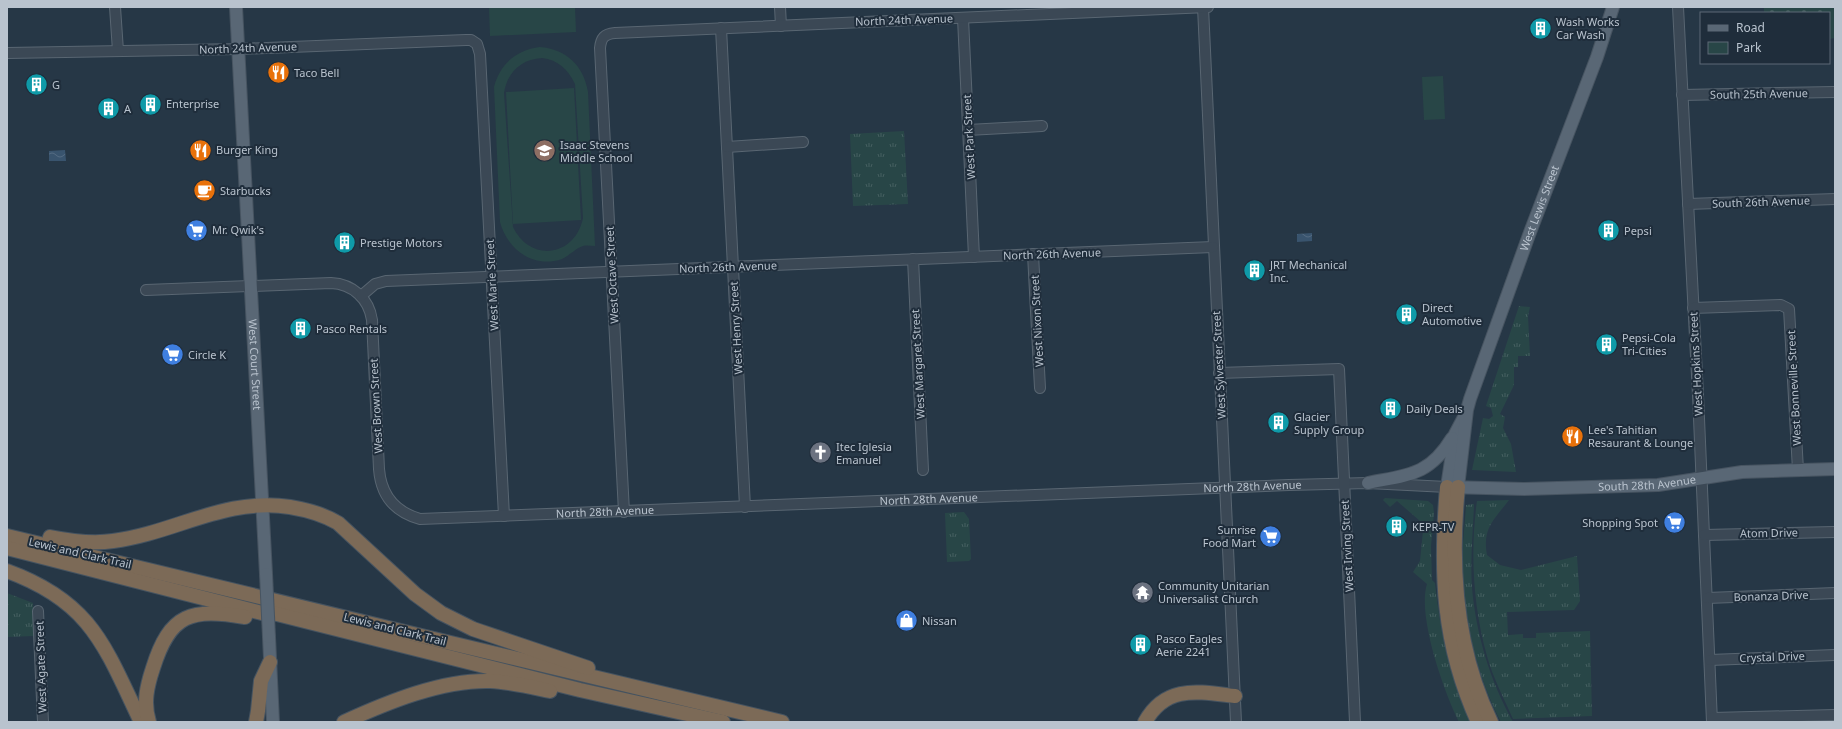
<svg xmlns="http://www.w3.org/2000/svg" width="1842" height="729" viewBox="0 0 1842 729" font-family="'Noto Sans',sans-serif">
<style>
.grass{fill:url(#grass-tufts)}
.cemetery{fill:url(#cemetery-stones)}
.park{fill:#284647;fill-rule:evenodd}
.water{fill:url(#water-waves)}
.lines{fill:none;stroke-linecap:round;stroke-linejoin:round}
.minor-casing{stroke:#596672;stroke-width:12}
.major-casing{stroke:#475461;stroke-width:14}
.highway-casing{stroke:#455360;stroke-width:16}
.minor{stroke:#3b4855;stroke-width:10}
.major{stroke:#596775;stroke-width:12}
.highway{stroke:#7c6a57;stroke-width:14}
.major-bridge-casing{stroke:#475461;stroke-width:14;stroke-linecap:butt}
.major-bridge{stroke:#596775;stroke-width:12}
.labels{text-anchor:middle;stroke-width:4;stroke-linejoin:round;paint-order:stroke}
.street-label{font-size:11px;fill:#b9c3ce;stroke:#1f2d3b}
.poi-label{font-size:11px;fill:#b9c3ce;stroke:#1f2d3b;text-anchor:start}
</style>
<defs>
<pattern id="grass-tufts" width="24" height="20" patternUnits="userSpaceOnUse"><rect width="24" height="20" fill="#284647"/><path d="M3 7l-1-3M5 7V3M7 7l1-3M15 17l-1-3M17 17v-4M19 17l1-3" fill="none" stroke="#455f60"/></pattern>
<pattern id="cemetery-stones" width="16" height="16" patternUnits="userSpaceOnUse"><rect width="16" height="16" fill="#284647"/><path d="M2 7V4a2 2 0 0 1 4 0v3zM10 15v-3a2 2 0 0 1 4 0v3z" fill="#455f60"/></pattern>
<pattern id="water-waves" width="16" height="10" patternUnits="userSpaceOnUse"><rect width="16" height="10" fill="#39546e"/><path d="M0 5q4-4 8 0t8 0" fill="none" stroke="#546b82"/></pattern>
</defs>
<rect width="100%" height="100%" fill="#263746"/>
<g class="grass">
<polygon points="904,131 908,204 853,206 850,134"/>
<polygon points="1519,306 1530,307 1528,316 1530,356 1518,356 1518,367 1514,367 1514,385 1500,414 1505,417 1503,428 1511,444 1516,472 1472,470 1483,418 1489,419 1493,416 1491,408 1486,406"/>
<path d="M1385 498 1428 501 1433 505 1434 513 1431 546 1432 580 1435 583C1440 631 1450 678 1470 722H1459C1444 692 1417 616 1427 584L1413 572 1420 561 1423 531 1420 521 1397 501 1390 507 1383 500Z"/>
<path d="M1509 500C1494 520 1482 528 1487 555L1500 565 1521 570 1577 556 1580 601 1574 610 1507 612 1508 635 1523 634V638H1536V633L1590 631 1592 716 1513 719C1504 698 1493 678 1487 656 1473 606 1470 552 1477 501Z"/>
<path d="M1474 504C1473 532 1470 560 1472 588 1476 634 1490 681 1513 722H1501C1476 674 1464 620 1462 566 1462 546 1465 525 1466 505Z"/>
<polygon points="964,512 969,519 971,559 969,561 947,562 945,513"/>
<polygon points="7,593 33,603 34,636 7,637"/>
</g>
<polygon class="cemetery" points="1764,7 1835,7 1835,38 1829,39 1829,13 1764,13"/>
<g class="park">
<polygon points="489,7 575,7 576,32 490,36"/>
<path d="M540 47C566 49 584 66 588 92L595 246C591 246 587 245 583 246 576 248 569 256 562 259 533 269 507 249 500 222L494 87C500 64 516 50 540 47ZM542 58C558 60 568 69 575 84L583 218C575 257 530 263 513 227L504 93C507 73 521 59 542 58Z"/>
<polygon points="1443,76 1445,119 1424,120 1422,77"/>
<polygon points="574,88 581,220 513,224 506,92"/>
</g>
<g class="water">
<polygon points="65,150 66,161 49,161 49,151"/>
<polygon points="1312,233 1312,241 1297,242 1297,234"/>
</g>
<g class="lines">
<defs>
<g id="minor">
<polyline points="115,7 118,51"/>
<polyline points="780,7 781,26"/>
<polyline points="1203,7 1236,722"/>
<polyline points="1678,7 1698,395 1712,722"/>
<polyline points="963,18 974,257"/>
<polyline points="721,28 745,507"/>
<polyline points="7,53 239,49 466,40 471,40 477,44 480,54 504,516"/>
<polyline points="1682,95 1835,92"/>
<polyline points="968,130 1042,126"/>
<polyline points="727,147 803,142"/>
<polyline points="1688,204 1835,199"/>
<polyline points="1033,254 1040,388"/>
<polyline points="913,259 923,470"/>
<path id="s1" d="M146 290 331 283C353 284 369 299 372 320L379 469C381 495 395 512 420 519L1289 485 1368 483 1447 487"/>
<polyline points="361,296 375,284 386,281 1213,247"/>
<polyline points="1693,308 1781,305 1789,309 1798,470"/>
<polyline points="1219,373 1339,369 1355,722"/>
<path d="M624 512 600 48C601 38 604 34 615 33L1208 7"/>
<polyline points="1704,535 1835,532"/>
<polyline points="1707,598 1835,593"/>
<polyline points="38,611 43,722"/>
<polyline points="1710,660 1835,655"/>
<polyline points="1712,718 1835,715"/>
</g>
<g id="major">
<path id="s2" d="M236 7 266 574"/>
<path id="s3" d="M1464 417 1455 434 1447 487 1524 489 1658 485 1742 472 1835 469"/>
<path d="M1368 483C1407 475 1429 476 1452 438"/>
<path id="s4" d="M1458 487 1467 410 1470 399 1529 235 1597 57 1613 7"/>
<polyline points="269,637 273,722"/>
</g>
<g id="highway">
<path d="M1447 487C1440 572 1442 643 1478 722"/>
<path d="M1458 487C1450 566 1456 650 1491 722"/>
<path d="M7 536C266 597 523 662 782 722"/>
<path d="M50 537C70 541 92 544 113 541 175 533 225 497 290 507 308 510 323 514 338 523L415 594 441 613 473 629 588 668"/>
<polyline points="7,548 262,613 277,614 580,690 723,722"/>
<path d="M7 571C92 602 105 647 141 722"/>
<path d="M149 722C143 703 147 686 153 668 170 613 192 608 245 617"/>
<polyline points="256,722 258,711 261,681 270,662"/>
<path d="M344 722C388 702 441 680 490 681 510 682 531 687 550 691"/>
<path d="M1145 722C1166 684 1199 692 1235 696"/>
</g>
</defs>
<use href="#minor" class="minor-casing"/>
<use href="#major" class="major-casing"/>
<use href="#highway" class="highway-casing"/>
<use href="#minor" class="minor"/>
<use href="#major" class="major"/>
<use href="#highway" class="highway"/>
<defs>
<polyline id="major-bridge" points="266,574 269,637"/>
</defs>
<use href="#major-bridge" class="major-bridge-casing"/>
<use href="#major-bridge" class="major-bridge"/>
</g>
<defs>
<symbol id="building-disc" viewBox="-11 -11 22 22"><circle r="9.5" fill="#0f9aa8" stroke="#1f2d3b"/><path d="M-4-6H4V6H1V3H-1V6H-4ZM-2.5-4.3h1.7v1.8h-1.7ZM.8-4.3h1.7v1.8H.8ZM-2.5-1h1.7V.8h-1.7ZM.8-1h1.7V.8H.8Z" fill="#fff"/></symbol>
<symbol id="restaurant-disc" viewBox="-11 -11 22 22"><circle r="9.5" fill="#e8710a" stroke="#1f2d3b"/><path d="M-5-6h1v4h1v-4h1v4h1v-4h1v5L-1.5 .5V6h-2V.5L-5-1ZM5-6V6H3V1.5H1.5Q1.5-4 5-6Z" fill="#fff"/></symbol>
<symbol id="school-disc" viewBox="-11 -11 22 22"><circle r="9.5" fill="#8d6e63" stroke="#1f2d3b"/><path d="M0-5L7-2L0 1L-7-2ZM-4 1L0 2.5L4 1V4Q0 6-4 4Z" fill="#fff"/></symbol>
<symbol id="cafe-disc" viewBox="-11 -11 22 22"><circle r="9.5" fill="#e8710a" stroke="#1f2d3b"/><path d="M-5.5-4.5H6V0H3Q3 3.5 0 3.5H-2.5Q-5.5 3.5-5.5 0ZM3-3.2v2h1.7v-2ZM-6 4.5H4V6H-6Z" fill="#fff"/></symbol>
<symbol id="supermarket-disc" viewBox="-11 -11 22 22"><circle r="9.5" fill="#3f7fe0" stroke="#1f2d3b"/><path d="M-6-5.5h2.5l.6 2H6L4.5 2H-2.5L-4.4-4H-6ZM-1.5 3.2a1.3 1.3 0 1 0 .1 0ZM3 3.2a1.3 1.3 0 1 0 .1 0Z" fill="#fff"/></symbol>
<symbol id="church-disc" viewBox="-11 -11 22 22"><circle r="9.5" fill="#6b7280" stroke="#1f2d3b"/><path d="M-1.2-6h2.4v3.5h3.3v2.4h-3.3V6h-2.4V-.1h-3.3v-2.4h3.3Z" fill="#fff"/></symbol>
<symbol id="temple-disc" viewBox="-11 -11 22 22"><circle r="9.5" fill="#6b7280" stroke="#1f2d3b"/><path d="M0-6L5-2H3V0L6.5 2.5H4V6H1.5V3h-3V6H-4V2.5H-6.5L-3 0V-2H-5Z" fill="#fff"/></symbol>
<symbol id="shop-disc" viewBox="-11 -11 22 22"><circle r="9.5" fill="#3f7fe0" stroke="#1f2d3b"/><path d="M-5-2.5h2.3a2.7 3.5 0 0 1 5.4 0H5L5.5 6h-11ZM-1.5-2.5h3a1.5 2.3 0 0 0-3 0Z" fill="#fff"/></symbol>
</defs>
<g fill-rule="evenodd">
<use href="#building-disc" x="1528" y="16" width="25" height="25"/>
<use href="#restaurant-disc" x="266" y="60" width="25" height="25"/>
<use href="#building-disc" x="24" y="72" width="25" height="25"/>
<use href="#building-disc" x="138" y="92" width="25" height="25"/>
<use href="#building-disc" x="96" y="96" width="25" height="25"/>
<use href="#restaurant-disc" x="188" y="138" width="25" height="25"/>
<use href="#school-disc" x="532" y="138" width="25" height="25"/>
<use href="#cafe-disc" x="192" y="178" width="25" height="25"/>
<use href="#supermarket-disc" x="184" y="218" width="25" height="25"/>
<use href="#building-disc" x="1596" y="218" width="25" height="25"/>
<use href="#building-disc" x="332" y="230" width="25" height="25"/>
<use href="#building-disc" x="1242" y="258" width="25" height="25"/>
<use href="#building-disc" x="1394" y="302" width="25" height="25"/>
<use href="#building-disc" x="288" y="316" width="25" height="25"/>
<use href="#building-disc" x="1594" y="332" width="25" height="25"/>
<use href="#supermarket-disc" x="160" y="342" width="25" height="25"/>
<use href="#building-disc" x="1378" y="396" width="25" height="25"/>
<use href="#building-disc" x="1266" y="410" width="25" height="25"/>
<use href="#restaurant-disc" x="1560" y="424" width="25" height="25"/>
<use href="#church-disc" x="808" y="440" width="25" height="25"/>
<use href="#supermarket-disc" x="1662" y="510" width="25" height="25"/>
<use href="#building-disc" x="1384" y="514" width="25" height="25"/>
<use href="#supermarket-disc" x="1258" y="524" width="25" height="25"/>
<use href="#temple-disc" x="1130" y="580" width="25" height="25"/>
<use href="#shop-disc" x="894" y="608" width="25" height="25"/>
<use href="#building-disc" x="1128" y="632" width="25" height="25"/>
</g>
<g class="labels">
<g class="street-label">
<text transform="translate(904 20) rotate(-2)" y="4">North 24th Avenue</text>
<text transform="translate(248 48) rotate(-2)" y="4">North 24th Avenue</text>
<text transform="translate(1759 94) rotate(-1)" y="4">South 25th Avenue</text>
<text transform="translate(969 137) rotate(-93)" y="4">West Park Street</text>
<text transform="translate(1761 202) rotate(-2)" y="4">South 26th Avenue</text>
<text dy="4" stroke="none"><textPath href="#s4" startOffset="292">West Lewis Street</textPath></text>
<text transform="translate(1052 254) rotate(-2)" y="4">North 26th Avenue</text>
<text transform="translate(728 267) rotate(-2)" y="4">North 26th Avenue</text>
<text transform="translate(612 275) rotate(-93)" y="4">West Octave Street</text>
<text transform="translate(492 285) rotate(-93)" y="4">West Marie Street</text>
<text transform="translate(1037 321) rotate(-93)" y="4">West Nixon Street</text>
<text transform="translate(736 328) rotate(-93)" y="4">West Henry Street</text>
<text dy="4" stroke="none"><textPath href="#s2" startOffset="358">West Court Street</textPath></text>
<text transform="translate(918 364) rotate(-93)" y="4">West Margaret Street</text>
<text transform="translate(1696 364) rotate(-93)" y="4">West Hopkins Street</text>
<text transform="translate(1219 365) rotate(-93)" y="4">West Sylvester Street</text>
<text transform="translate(1794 388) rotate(-93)" y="4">West Bonneville Street</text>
<text transform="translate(376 406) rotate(-93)" y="4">West Brown Street</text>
<text dy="4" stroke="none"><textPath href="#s3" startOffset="273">South 28th Avenue</textPath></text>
<text dy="4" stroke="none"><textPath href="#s1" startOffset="1297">North 28th Avenue</textPath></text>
<text dy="4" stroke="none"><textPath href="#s1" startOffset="973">North 28th Avenue</textPath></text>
<text dy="4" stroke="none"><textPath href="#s1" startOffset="649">North 28th Avenue</textPath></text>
<text transform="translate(1769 533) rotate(-1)" y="4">Atom Drive</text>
<text transform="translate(1347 546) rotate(-93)" y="4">West Irving Street</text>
<text transform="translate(80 553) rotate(13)" y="4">Lewis and Clark Trail</text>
<text transform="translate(1771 596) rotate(-2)" y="4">Bonanza Drive</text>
<text transform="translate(395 629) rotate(14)" y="4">Lewis and Clark Trail</text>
<text transform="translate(1772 657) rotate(-2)" y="4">Crystal Drive</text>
<text transform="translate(41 667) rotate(-92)" y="4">West Agate Street</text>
</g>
<g class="poi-label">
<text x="1556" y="26">Wash Works<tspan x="1556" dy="13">Car Wash</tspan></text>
<text x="294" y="77">Taco Bell</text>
<text x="52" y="89">G</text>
<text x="166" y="108">Enterprise</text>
<text x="124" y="113">A</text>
<text x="560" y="149">Isaac Stevens<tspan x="560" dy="13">Middle School</tspan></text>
<text x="216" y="154">Burger King</text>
<text x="220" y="195">Starbucks</text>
<text x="212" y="234">Mr. Qwik's</text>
<text x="1624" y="235">Pepsi</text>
<text x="360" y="247">Prestige Motors</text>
<text x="1270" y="269">JRT Mechanical<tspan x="1270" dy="13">Inc.</tspan></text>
<text x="1422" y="312">Direct<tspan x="1422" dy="13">Automotive</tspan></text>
<text x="316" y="333">Pasco Rentals</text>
<text x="1622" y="342">Pepsi-Cola<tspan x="1622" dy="13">Tri-Cities</tspan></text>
<text x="188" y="359">Circle K</text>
<text x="1406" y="413">Daily Deals</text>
<text x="1294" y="421">Glacier<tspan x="1294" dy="13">Supply Group</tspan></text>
<text x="1588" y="434">Lee's Tahitian<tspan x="1588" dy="13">Resaurant &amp; Lounge</tspan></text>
<text x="836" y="451">Itec Iglesia<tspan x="836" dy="13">Emanuel</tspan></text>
<text x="1658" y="527" text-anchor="end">Shopping Spot</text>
<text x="1412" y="531">KEPR-TV</text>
<text x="1256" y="534" text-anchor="end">Sunrise<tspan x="1256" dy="13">Food Mart</tspan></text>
<text x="1158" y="590">Community Unitarian<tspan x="1158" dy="13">Universalist Church</tspan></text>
<text x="922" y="625">Nissan</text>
<text x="1156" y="643">Pasco Eagles<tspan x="1156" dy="13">Aerie 2241</tspan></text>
</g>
</g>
<rect width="1842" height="729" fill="none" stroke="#b9c3ce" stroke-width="16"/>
<rect x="1700" y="12" width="130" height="52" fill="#1f2d3b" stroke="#5d6976"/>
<rect x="1708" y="25" width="20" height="6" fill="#596775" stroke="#5d6976"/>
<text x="1736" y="32" font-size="12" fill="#b9c3ce">Road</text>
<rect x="1708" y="42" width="20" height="12" fill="#284647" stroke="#5d6976"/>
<text x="1736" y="52" font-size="12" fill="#b9c3ce">Park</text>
</svg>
